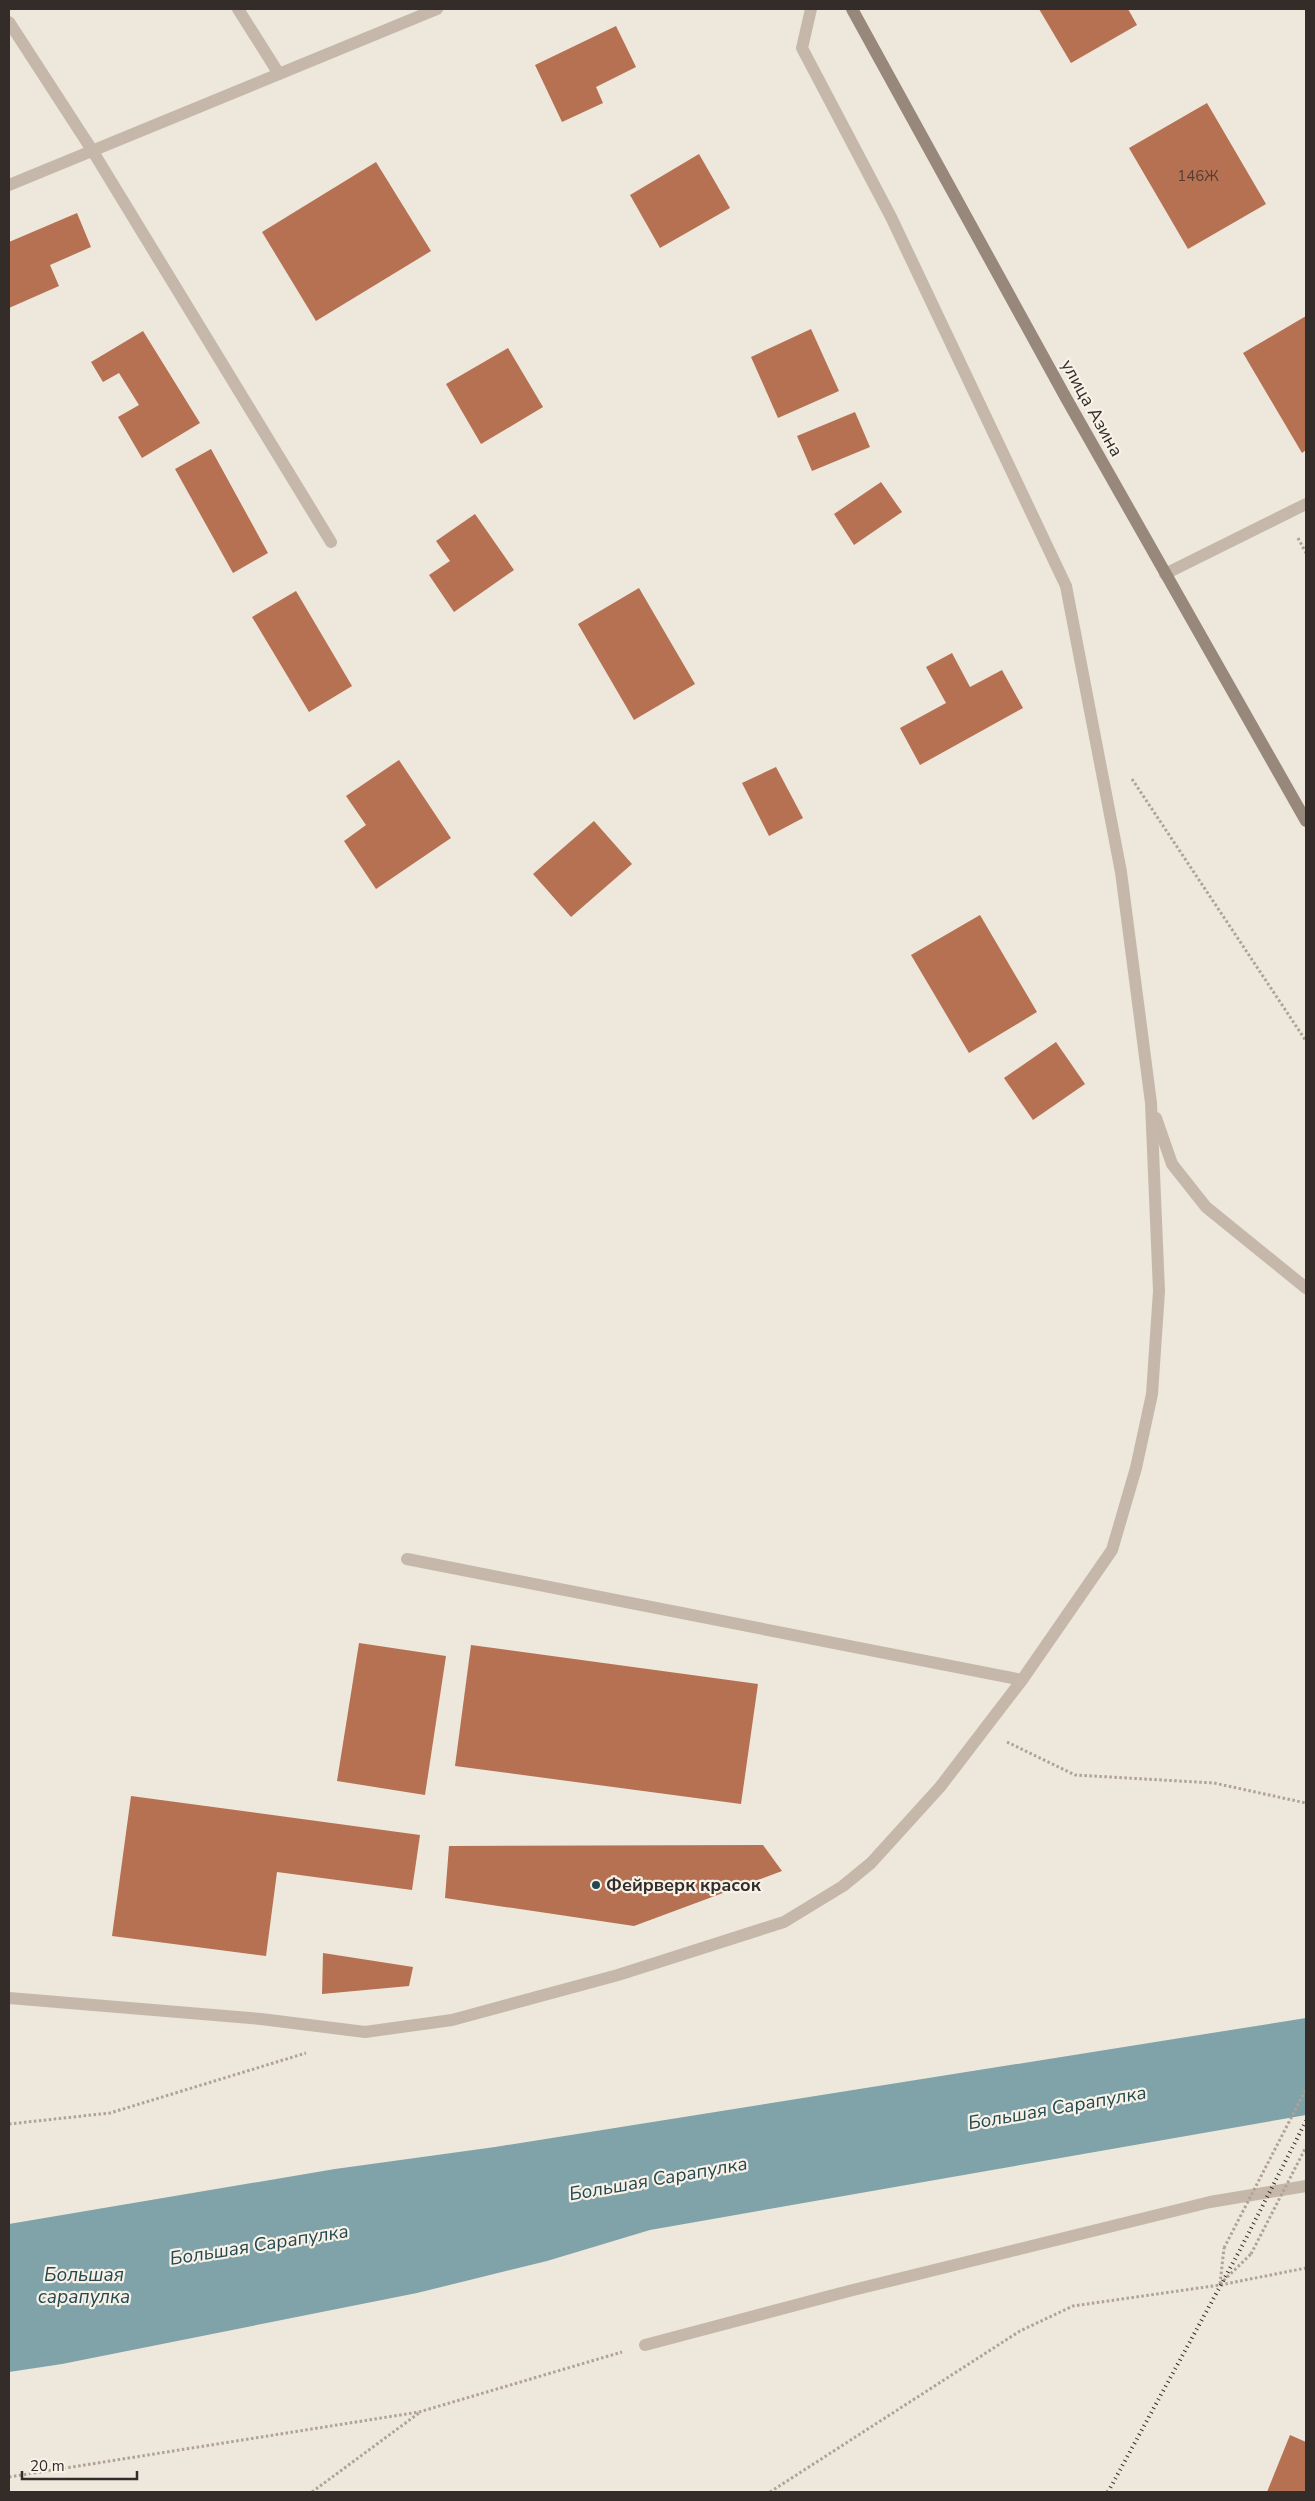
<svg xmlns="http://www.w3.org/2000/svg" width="1315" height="2501" viewBox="0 0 1315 2501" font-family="'Nunito Sans',sans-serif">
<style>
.water{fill:#7fa3a8}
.building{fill:#b67152}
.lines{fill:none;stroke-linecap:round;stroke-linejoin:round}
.path{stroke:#b0a294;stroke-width:3;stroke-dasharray:2.5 2.5;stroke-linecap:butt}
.lane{stroke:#c5b8aa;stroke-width:12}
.street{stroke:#c5b8aa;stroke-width:12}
.secondary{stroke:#98887b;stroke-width:12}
.rail{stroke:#332c28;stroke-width:4;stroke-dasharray:1 4;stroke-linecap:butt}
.path-bridge{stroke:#b0a294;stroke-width:3;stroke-dasharray:2.5 2.5;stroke-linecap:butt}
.poi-dot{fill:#23494f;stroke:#f7f1e8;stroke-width:2}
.labels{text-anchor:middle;stroke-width:4.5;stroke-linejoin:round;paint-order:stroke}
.number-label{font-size:15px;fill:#543d32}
.street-label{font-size:18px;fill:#332c28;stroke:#f7f1e8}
.poi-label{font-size:18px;font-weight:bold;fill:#332c28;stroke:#f7f1e8;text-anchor:start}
.water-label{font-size:19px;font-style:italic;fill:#23494f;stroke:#f7f1e8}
</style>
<rect width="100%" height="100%" fill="#eee7dc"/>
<polygon class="water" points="1306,2018 1306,2115 650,2230 547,2261 417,2293 62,2364 9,2372 9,2224 335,2169 495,2147"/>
<g class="building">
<polygon points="1039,9 1128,9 1137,25 1071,63"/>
<polygon points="616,26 636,67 596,87 603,103 562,122 535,65"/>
<polygon points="1207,103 1266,204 1188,249 1129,148"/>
<polygon points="699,154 730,208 660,248 630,195"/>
<polygon points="376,162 431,251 316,321 262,232"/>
<polygon points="77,213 91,247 50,265 59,286 9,308 9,242"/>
<polygon points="1306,316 1306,450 1302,453 1243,353"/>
<polygon points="811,329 839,391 778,418 751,357"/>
<polygon points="143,331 200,423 142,458 118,417 139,405 119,373 103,382 91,362"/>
<polygon points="508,348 543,407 481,444 446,384"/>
<polygon points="855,412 870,447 812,471 797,436"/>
<polygon points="211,449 268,553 233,573 175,469"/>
<polygon points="881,482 902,512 854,545 834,514"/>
<polygon points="475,514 514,570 454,612 429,575 450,561 436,541"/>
<polygon points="639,588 695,684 634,720 578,624"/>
<polygon points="296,591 352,686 309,712 252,617"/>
<polygon points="952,653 970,687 1002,670 1023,708 920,765 900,728 946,703 926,667"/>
<polygon points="399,760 451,838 376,889 344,841 366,825 346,796"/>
<polygon points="776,767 803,818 769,836 742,783"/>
<polygon points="594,821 632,864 571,917 533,874"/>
<polygon points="980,915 1037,1012 969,1053 911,955"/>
<polygon points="1056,1042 1085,1084 1033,1120 1004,1078"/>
<polygon points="359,1643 446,1656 425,1795 337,1781"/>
<polygon points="471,1645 758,1684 741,1804 455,1766"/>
<polygon points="131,1796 420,1835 412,1890 277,1872 266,1956 112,1936"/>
<polygon points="763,1845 782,1871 634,1926 445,1898 449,1846"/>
<polygon points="323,1953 413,1967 409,1986 322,1994"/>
<polygon points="1290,2435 1306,2442 1306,2492 1267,2492"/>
</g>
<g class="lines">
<g class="path">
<polyline points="1298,538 1306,553"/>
<polyline points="1132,779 1306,1041"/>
<polyline points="1007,1742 1075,1775 1214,1783 1306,1803"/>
<polyline points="9,2124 110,2113 306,2053"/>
<polyline points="1220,2284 1251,2254"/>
<polyline points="1220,2284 1224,2248"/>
<polyline points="9,2477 419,2412 622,2352"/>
<polyline points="312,2492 419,2413"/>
<polyline points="770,2492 1020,2331 1073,2306 1220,2285 1306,2268"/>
</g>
<g class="lane">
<polyline points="238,9 279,74"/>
<polyline points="9,22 92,150 331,542"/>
<polyline points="1165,574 1306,504"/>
<polyline points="407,1559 1022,1680"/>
<polyline points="9,1998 261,2019 365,2032"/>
<polyline points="645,2345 849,2291 1210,2202 1306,2186"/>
</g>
<g class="street">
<polyline points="9,185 437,9"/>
<polyline points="1156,1118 1172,1164 1206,1207 1306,1288"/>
<polyline points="365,2032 452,2020 618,1975 784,1922 843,1886 871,1863 940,1787 1022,1680 1112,1550 1136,1468 1152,1394 1159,1291 1151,1103 1121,872 1066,586 891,217 802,48 811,9"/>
</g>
<polyline class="secondary" points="852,9 1066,398 1306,821"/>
<polyline class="rail" points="1108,2492 1241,2248 1306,2121"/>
<g class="path-bridge">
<polyline points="1224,2248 1306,2089"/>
<polyline points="1251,2254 1306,2147"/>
</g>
</g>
<circle class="poi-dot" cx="596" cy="1885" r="5"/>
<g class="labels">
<g class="number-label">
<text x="1198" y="181">146Ж</text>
</g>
<g class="street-label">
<text transform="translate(1092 408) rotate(61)" y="6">улица Азина</text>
</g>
<g class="poi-label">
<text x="606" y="1891">Фейрверк красок</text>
</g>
<g class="water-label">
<text transform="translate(1057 2107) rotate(-10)" y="7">Большая Сарапулка</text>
<text transform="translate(658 2178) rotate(-10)" y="7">Большая Сарапулка</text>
<text transform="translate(259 2244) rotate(-9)" y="7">Большая Сарапулка</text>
<text x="84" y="2281">Большая<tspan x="84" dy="22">сарапулка</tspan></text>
</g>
</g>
<rect width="1315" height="2501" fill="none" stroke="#332c28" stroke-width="20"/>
<path d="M22 2471v8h115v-8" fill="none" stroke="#332c28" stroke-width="2.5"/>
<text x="30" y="2471" font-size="15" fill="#332c28" stroke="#f7f1e8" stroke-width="4" paint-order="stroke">20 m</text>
</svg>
